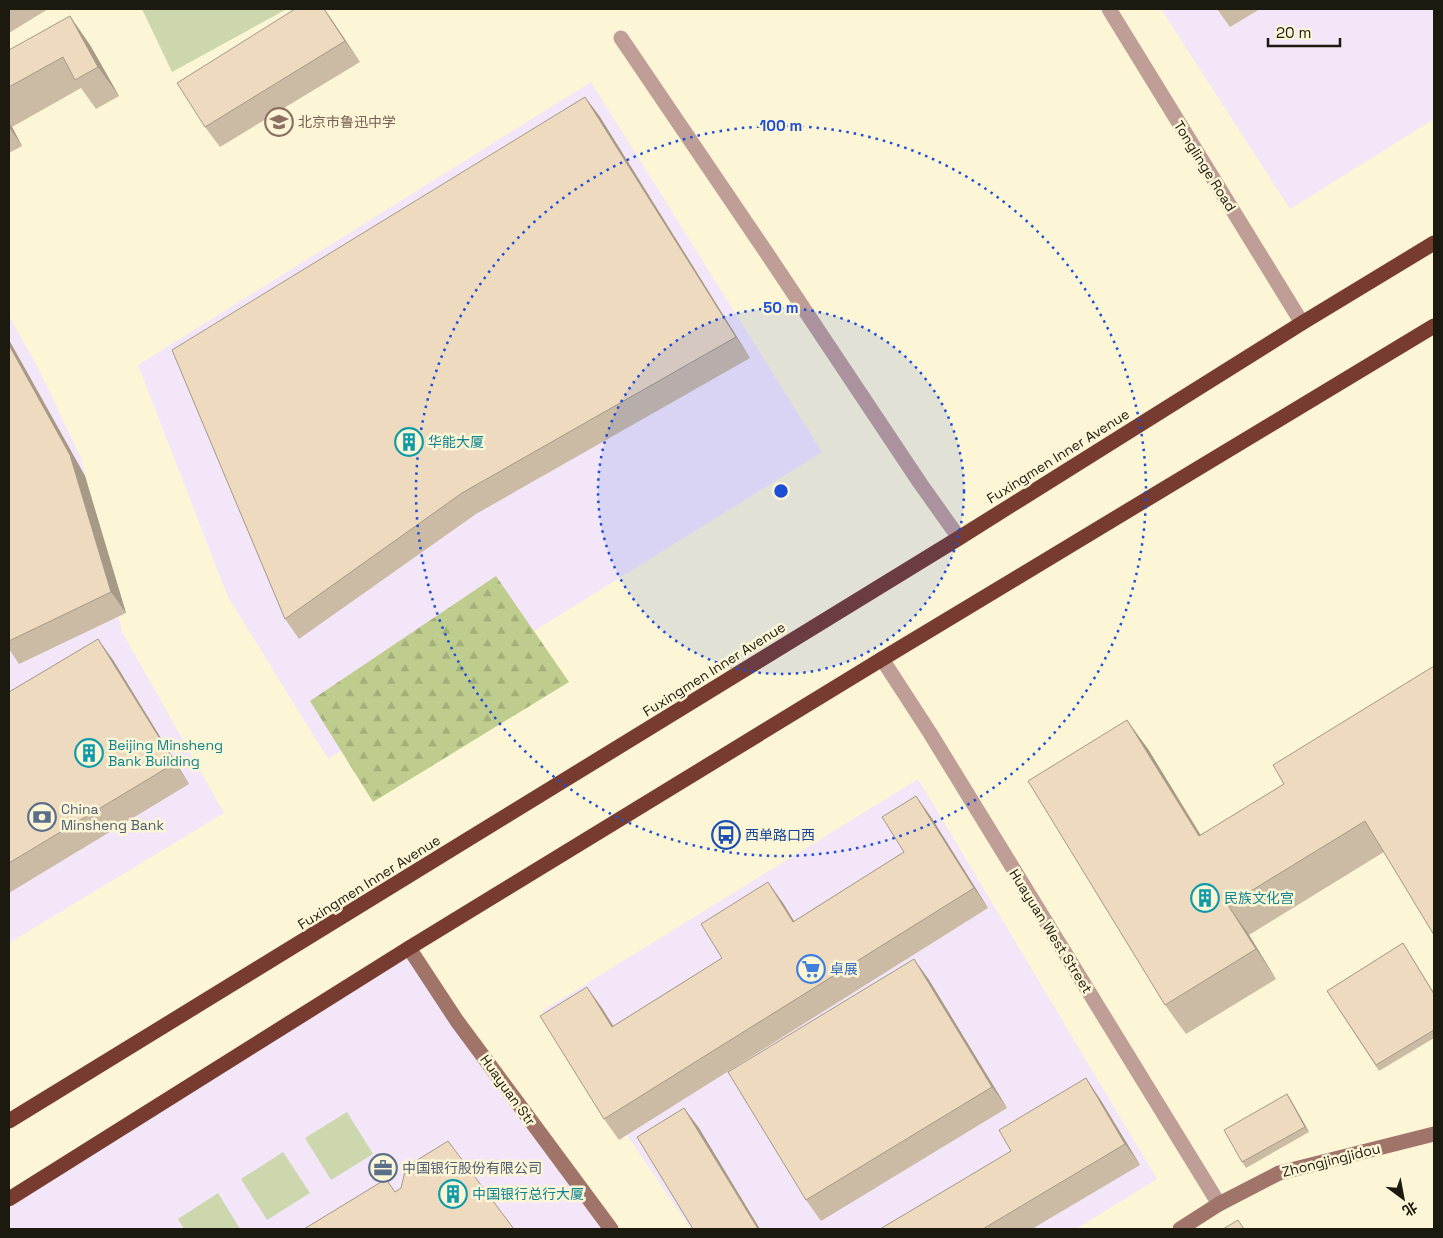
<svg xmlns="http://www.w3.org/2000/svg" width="1443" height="1238" viewBox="0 0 1443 1238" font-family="'Space Grotesk','Noto Sans SC',sans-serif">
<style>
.commercial{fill:#f3e6f9}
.green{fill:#ccd7ae}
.forest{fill:url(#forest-firs)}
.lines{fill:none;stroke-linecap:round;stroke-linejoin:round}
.street{stroke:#be9e97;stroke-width:15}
.secondary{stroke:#a1746a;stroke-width:15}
.highway{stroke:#773b2f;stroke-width:15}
.wall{fill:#ccbba4}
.shaded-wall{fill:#a69986}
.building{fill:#eddabf;stroke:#a69986}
.ring{fill:none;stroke:#1d4ed8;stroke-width:2.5;stroke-dasharray:2.5 5}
.labels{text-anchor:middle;stroke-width:5;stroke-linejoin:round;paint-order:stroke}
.education-label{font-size:14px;fill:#785e54;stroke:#fcf6d7;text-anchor:start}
.street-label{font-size:14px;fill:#1c1a0f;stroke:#fcf6d7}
.culture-label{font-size:14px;fill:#0d838f;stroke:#fcf6d7;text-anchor:start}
.service-label{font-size:14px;fill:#4e5e75;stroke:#fcf6d7;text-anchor:start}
.transit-label{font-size:14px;fill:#164399;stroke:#fcf6d7;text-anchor:start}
.shop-label{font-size:14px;fill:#366cbe;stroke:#fcf6d7;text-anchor:start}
.centre{fill:#1d4ed8;stroke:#fcf6d7;stroke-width:2.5}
.ring-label{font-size:15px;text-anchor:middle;font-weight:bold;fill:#1d4ed8;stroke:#fcf6d7;stroke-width:5;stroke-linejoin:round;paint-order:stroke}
</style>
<defs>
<pattern id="forest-firs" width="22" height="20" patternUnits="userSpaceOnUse" patternTransform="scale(1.25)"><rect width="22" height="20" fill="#becd8d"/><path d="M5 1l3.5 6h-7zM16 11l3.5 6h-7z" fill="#a3af78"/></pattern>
</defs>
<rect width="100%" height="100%" fill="#fcf6d7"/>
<g class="commercial">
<polygon points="1161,9 1434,9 1434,119 1290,209"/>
<polygon points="591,82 822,452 328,759 228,597 138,365"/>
<polygon points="9,316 38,368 81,458 122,632 224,813 9,943"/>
<polygon points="918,779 1157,1179 1076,1229 691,1229 542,1011"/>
<polygon points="409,948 614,1229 9,1229 9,1193"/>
</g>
<g class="green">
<polygon points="142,9 287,9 172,72"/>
<polygon points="347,1112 373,1154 331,1180 305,1138"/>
<polygon points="283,1152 310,1193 267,1220 241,1179"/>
<polygon points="218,1193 240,1229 184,1229 178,1219"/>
</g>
<polygon class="forest" points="496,576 569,682 373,802 310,701"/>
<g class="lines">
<g class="street">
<polyline points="1109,9 1302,323"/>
<polyline points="621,38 764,249 920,483 959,538"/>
<polyline points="882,659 930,733 1219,1204"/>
</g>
<g class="secondary">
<polyline points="409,948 457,1021 611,1229"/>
<polyline points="1180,1229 1219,1204 1279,1173 1434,1134"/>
</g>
<g class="highway">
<polyline points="9,1121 959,538 1302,323 1434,243"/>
<polyline points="9,1199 409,948 882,659 1434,326"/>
</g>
</g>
<g class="wall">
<polygon points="9,9 48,9 9,33"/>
<polygon points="324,9 360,62 220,147 205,127"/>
<polygon points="1217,9 1260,9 1230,27"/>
<polygon points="90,45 119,96 96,109 81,88 12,127 22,146 9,153 9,50"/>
<polygon points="585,97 600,117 750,358 476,514 299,639 285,619"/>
<polygon points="9,340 85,476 126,613 19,664 9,649"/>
<polygon points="113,660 189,784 9,893 9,692"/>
<polygon points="1434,666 1384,852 1249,935 1276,979 1186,1034 1165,1005 1148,749 1201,835 1284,784"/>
<polygon points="916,796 931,817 988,908 619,1140 604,1119 587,987 613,1026 722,958 783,903 794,921 904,852"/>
<polygon points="1403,943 1434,993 1434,1038 1379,1071 1327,991"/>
<polygon points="914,959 929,980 1007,1108 821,1221 806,1200"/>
<polygon points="1287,1094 1309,1132 1246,1168 1242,1162"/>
<polygon points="1100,1099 1140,1165 1032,1229 880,1229"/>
</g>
<g class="shaded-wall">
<polygon points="324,9 330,17 360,62 345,41"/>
<polygon points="70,16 90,45 119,96 98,67"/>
<polygon points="585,97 600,117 750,358 736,337"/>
<polygon points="9,123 12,127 22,146 9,127"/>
<polygon points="9,340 85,476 126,613 111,592 9,345"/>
<polygon points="98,639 113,660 189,784 175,763"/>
<polygon points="1127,720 1148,749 1219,866 1199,836"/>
<polygon points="916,796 931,817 988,908 974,888"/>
<polygon points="768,882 783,903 807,943 793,922"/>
<polygon points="1228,905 1249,935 1276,979 1256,949"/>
<polygon points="914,959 929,980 1007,1108 992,1087"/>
<polygon points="587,987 602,1008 627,1048 612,1027"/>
<polygon points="1086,1078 1100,1099 1140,1165 1125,1144"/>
<polygon points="1287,1094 1291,1100 1309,1132 1305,1127"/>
<polygon points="684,1108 699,1128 760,1229 758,1229"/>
</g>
<g class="building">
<polygon points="295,9 324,9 345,41 205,127 177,83"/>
<polygon points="70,16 98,67 75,80 63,57 9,87 9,50"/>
<polygon points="585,97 736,337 462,493 285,619 172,350"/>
<polygon points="9,345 70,455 111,592 9,641"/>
<polygon points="98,639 175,763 9,863 9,692"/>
<polygon points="1434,666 1434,935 1365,821 1228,905 1256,949 1165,1005 1028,781 1127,720 1199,836 1284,784 1273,765"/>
<polygon points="916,796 974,888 604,1119 540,1016 587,987 612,1027 722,958 701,924 768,882 793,922 904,852 882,817"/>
<polygon points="1403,943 1434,994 1434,1030 1376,1065 1327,991"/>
<polygon points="914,959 992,1087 806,1200 728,1072"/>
<polygon points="1086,1078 1125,1144 983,1229 880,1229 1011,1151 999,1130"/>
<polygon points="1287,1094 1305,1127 1242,1162 1224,1130"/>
<polygon points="684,1108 758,1229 693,1229 637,1137"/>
<polygon points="448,1141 514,1229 304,1229 386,1179 395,1192 401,1188 406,1167"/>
<polygon points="1238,1220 1244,1229 1223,1229"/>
</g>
<circle cx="781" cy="491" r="183" fill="#1d4ed8" fill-opacity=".12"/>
<g class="ring">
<circle cx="781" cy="491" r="183"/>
<circle cx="781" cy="491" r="365"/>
</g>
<defs>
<symbol id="school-ring" viewBox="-11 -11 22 22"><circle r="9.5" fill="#fcf6d7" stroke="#8d6e63" stroke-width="1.5"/><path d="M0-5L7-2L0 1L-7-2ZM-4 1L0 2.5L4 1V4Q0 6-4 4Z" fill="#8d6e63"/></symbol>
<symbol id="building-ring" viewBox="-11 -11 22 22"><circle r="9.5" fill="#fcf6d7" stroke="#0f9aa8" stroke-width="1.5"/><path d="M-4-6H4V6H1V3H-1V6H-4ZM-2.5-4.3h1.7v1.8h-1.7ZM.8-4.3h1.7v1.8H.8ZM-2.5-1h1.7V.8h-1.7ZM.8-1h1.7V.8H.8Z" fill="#0f9aa8"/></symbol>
<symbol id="bank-ring" viewBox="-11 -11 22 22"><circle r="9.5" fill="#fcf6d7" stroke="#5c6f8a" stroke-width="1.5"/><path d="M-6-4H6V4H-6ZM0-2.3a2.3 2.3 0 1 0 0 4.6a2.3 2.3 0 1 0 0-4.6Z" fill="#5c6f8a"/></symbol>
<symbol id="bus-ring" viewBox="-11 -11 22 22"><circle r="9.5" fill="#fcf6d7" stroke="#1a4fb4" stroke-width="1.5"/><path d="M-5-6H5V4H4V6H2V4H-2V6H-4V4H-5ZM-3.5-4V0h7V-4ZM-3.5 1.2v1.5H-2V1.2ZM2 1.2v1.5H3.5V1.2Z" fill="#1a4fb4"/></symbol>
<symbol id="supermarket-ring" viewBox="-11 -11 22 22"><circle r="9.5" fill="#fcf6d7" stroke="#3f7fe0" stroke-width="1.5"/><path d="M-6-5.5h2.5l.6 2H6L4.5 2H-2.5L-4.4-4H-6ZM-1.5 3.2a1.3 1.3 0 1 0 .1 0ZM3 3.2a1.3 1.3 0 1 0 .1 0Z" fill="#3f7fe0"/></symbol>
<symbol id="office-ring" viewBox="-11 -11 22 22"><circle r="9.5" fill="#fcf6d7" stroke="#5c6f8a" stroke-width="1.5"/><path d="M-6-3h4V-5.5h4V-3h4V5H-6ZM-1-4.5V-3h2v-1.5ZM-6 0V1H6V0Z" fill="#5c6f8a"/></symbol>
</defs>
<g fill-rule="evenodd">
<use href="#school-ring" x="263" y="106" width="32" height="32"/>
<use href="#building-ring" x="393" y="426" width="32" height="32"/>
<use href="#building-ring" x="73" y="737" width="32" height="32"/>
<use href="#bank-ring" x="26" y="801" width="32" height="32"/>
<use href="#bus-ring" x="710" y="819" width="32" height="32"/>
<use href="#building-ring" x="1189" y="882" width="32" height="32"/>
<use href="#supermarket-ring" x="795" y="953" width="32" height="32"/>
<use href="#office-ring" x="367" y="1152" width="32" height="32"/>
<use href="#building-ring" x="437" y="1178" width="32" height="32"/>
</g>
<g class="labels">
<g class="education-label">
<text x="298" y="127">北京市鲁迅中学</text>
</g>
<g class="street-label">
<text transform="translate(1205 166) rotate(58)" y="5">Tonglinge Road</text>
<text transform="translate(1058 456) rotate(-32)" y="5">Fuxingmen Inner Avenue</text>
<text transform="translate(714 669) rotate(-32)" y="5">Fuxingmen Inner Avenue</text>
<text transform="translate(369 882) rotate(-32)" y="5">Fuxingmen Inner Avenue</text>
<text transform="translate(1051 931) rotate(58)" y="5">Huayuan West Street</text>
<text transform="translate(508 1090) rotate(54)" y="5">Huayuan Str</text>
<text transform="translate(1331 1160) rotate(-14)" y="5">Zhongjingjidou</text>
</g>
<g class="culture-label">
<text x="428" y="447">华能大厦</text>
<text x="108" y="750">Beijing Minsheng<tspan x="108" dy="16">Bank Building</tspan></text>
<text x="1224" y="903">民族文化宫</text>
<text x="472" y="1199">中国银行总行大厦</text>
</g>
<g class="service-label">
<text x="61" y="814">China<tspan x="61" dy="16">Minsheng Bank</tspan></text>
<text x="402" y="1173">中国银行股份有限公司</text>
</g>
<g class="transit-label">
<text x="745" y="840">西单路口西</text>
</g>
<g class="shop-label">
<text x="830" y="974">卓展</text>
</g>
</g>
<circle cx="781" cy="491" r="8" class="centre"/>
<g class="ring-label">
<text x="781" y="131">100 m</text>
<text x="781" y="313">50 m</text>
</g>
<rect width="1443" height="1238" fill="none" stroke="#1c1a0f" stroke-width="20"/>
<g transform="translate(1403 1198) rotate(148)" stroke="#fcf6d7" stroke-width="4" paint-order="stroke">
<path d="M0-4L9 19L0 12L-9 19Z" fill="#1c1a0f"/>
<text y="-8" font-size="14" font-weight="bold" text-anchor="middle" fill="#1c1a0f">北</text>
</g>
<path d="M1268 38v8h72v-8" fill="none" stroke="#1c1a0f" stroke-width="2.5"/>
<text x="1276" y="38" font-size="15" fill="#1c1a0f" stroke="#fcf6d7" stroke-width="4" paint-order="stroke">20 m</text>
</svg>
